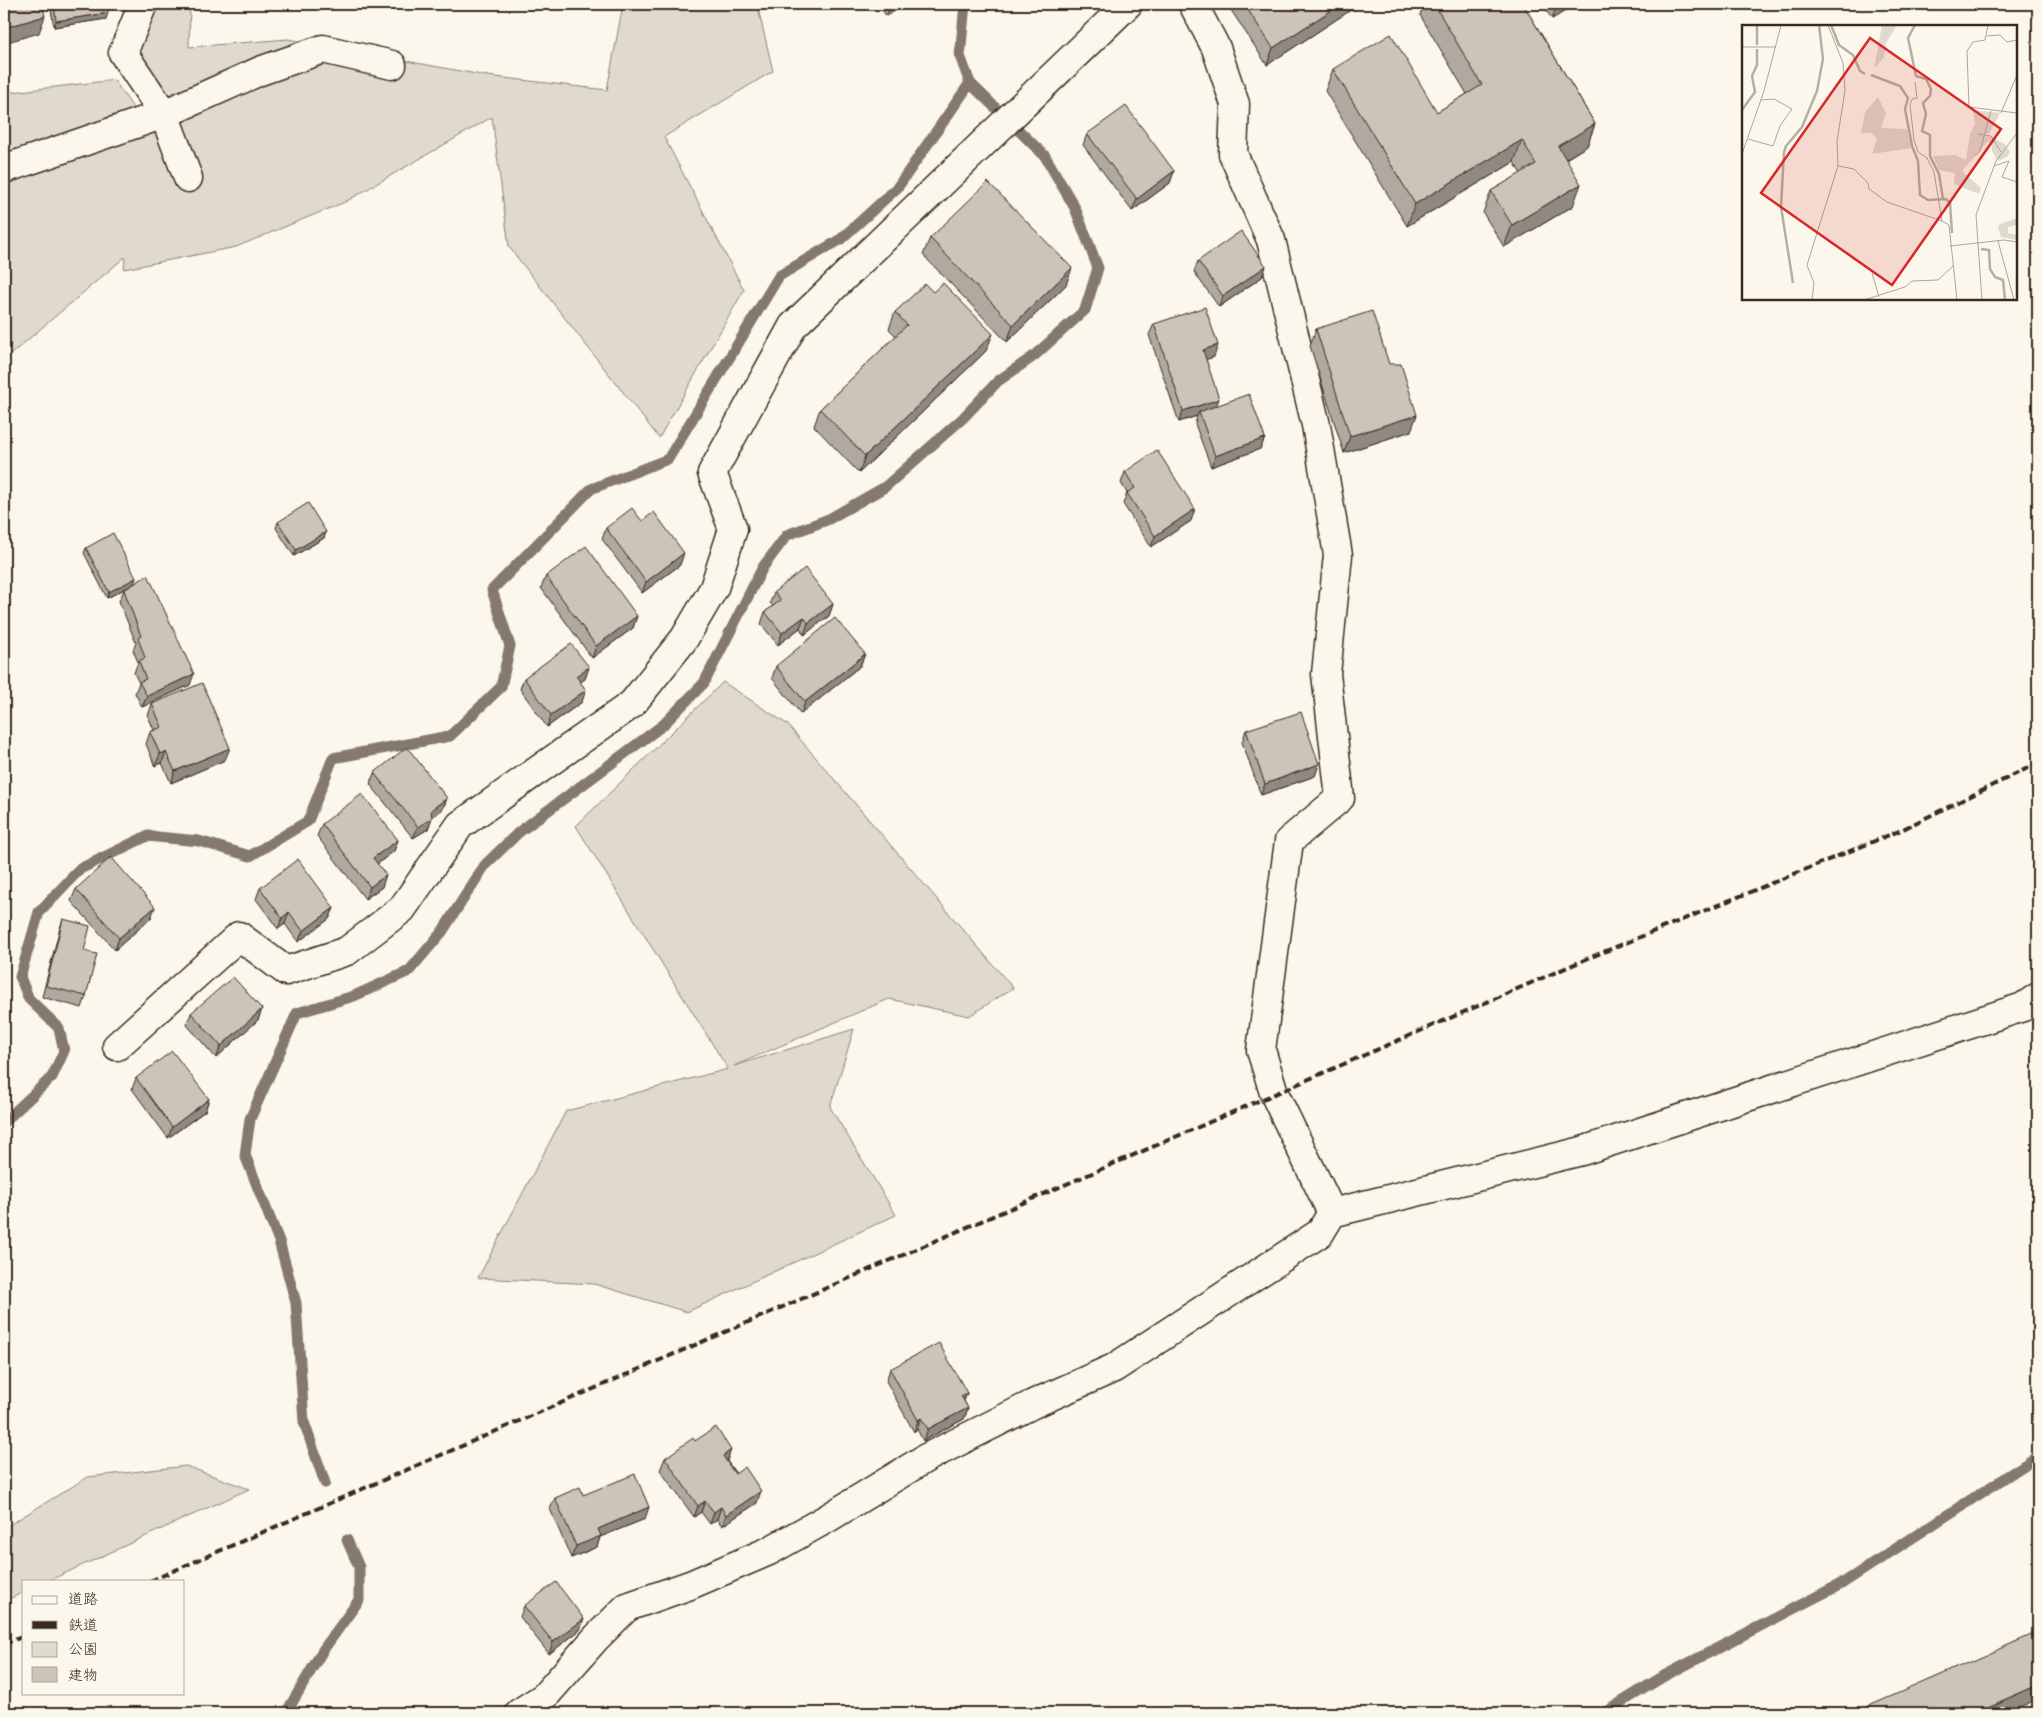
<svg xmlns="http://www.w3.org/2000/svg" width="2042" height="1717" viewBox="0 0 2042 1717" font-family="'Comic Neue','Klee One',sans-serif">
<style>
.green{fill:#dfd9ce;stroke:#8d8276}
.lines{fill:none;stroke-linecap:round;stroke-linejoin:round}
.stream{stroke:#85796d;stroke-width:11}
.street-casing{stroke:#3b2a1e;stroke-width:31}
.street{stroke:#fbf7ec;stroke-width:28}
.rail{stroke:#3b2a1e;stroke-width:4;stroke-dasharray:8 4;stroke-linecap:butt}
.wall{fill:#afa99f;stroke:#3b2a1e}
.shaded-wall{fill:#8f8982;stroke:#3b2a1e}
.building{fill:#ccc4b9;stroke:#3b2a1e}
.inset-river{fill:none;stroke:#b6aea2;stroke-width:2.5}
.inset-road{fill:none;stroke:#aea59a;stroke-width:1}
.view{fill:#d62828;fill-opacity:0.15;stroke:#d62828;stroke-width:2.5}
.inset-edge{fill:none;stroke:#3b2a1e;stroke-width:2.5}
</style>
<rect width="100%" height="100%" fill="#fbf7ec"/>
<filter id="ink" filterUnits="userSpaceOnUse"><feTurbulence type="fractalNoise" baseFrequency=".02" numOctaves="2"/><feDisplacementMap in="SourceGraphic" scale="10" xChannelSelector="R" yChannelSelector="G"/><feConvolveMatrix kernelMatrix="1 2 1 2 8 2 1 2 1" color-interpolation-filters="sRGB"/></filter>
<g filter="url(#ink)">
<g class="green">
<polygon points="125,4 190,4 189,47 288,39 487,76 607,90 623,4 757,4 773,71 664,137 744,290 659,438 509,247 492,117 345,202 236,247 124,269 125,257 4,360 4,93 114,80 147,128"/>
<polygon points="723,682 787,724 1013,988 969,1016 889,999 734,1066 854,1029 830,1107 896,1215 687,1312 594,1284 478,1278 566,1111 728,1069 576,826"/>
<polygon points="186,1466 249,1489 48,1581 24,1581 24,1592 4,1601 4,1528 88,1477"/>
</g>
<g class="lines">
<g class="stream">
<polyline points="4,1122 52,1077 64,1051 59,1028 29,999 20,977 39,912 80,869 147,836 199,841 250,856 308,821 333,758 450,736 501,687 510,646 492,590 591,489 668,459 779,276 841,239 897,188 970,83"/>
<polyline points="325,1483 304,1422 296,1303 279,1241 245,1155 250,1119 297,1013 354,996 409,971 442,932 485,865 519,832 663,725 704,683 763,567 787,535 829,519 885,487 963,418 998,381 1034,356 1085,310 1098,268 1075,208 1045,156 970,83 960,56 965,4"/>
<polyline points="286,1713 323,1650 359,1600 359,1567 347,1540"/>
<polyline points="1604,1713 1664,1676 1843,1583 2038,1456"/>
</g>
<defs>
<g id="street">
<polyline points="143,4 123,53 164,114 188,178"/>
<polyline points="1193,4 1216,48 1235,104 1233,154 1271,240 1316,425 1338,555 1326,674 1340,798 1289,841 1261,1050 1274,1093 1332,1213"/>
<polyline points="4,169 164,114 260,71 323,49 392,65"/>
<polyline points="117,1046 239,936 286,971 347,951 402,909 460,825 632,704 684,639 714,588 733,529 712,473 793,326 1128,4"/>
<polyline points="519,1713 544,1697 596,1638 627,1607 690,1585 769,1551 828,1518 926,1458 1033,1404 1114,1368 1320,1233 1332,1213 1582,1151 2023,1007 2038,997"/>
</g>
</defs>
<use href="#street" class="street-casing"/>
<use href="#street" class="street"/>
<g class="rail">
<polyline points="150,1581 1584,960 1899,831 2038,763"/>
<polyline points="4,1644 24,1636"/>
</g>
</g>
<g class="wall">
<polygon points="50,4 107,4 106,19 54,27"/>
<polygon points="879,4 907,4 886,16"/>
<polygon points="1227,4 1360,4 1267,65"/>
<polygon points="1424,4 1523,4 1595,124 1587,146 1566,159 1573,206 1504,247 1483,213 1491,191 1521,174 1514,162 1407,226 1325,91 1333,69 1437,112 1467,94 1420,15"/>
<polygon points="1542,4 1577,4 1552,19"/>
<polygon points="1087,134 1174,171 1170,183 1132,211 1083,145"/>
<polygon points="930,238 1066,285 1007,342 923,255"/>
<polygon points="1198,261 1266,266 1262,277 1219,307 1194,272"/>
<polygon points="895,312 986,351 859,473 814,426 820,409 896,336 889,329"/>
<polygon points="1154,324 1214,357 1206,359 1217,406 1265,438 1260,449 1211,467 1195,424 1197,416 1179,422 1149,335"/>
<polygon points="1316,329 1411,431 1344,453 1310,346"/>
<polygon points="1125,472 1191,521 1151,547 1123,504 1127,493 1121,483"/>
<polygon points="642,521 680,565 642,593 602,539 606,528"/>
<polygon points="278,522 326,532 324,538 294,556 276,528"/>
<polygon points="86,548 134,583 190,685 142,707 135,693 139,683 134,673 138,662 133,650 136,643 119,601 124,590 132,585 107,598 84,553"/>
<polygon points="546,576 637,616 633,628 592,658 541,588"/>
<polygon points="774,592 833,604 829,616 804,635 800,628 778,645 761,624 765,612 773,606 770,603"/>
<polygon points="865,654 860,666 801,714 772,678 776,666"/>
<polygon points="589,667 585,679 580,682 582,702 547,727 520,689 524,678"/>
<polygon points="152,704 225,760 171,783 162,763 155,766 146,744 150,732 154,730 148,716"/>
<polygon points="1246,730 1319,764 1315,776 1261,795 1242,742"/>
<polygon points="374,773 447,798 443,809 432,817 428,829 413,838 370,784"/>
<polygon points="322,824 398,840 394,851 377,864 382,887 365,899 317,836"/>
<polygon points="260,888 334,908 329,919 298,942 285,924 278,929 256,899"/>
<polygon points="76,889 151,918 115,950 71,901"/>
<polygon points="63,919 84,951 86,996 82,1008 42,997 59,931"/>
<polygon points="262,1009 258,1020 216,1058 187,1025 191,1013"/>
<polygon points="136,1078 209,1099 205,1111 168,1138 132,1089"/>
<polygon points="890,1369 967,1393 964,1401 968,1408 964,1419 923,1441 917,1429 914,1432 886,1381"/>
<polygon points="695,1441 727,1461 757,1503 722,1526 717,1519 710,1524 701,1512 694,1517 660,1470 665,1458"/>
<polygon points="583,1495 645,1519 600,1537 597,1547 571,1558 550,1509 555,1498"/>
<polygon points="524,1606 580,1630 549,1654 520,1617"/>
</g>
<g class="shaded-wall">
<polygon points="892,4 907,4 886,16 891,5"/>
<polygon points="1341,4 1360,4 1267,65 1273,48"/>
<polygon points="1557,4 1577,4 1552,19"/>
<polygon points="108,13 106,19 54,27 56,21"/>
<polygon points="45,16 39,33 4,43 4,28"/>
<polygon points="1595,124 1587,146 1550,168 1558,146"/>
<polygon points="1522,140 1514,162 1407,226 1415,204"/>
<polygon points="1174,171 1170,183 1132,211 1137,199"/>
<polygon points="1581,184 1573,206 1504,247 1512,225"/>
<polygon points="1266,266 1262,277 1219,307 1223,296"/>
<polygon points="1072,268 1066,285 1007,342 1013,325"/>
<polygon points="993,334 986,351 859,473 865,456"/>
<polygon points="1218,345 1214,357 1199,362 1203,350"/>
<polygon points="1219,399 1215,410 1199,412 1197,416 1179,422 1183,411"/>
<polygon points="1417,415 1411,431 1344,453 1350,436"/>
<polygon points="1265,438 1260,449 1211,467 1215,456"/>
<polygon points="1195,509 1191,521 1151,547 1155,536"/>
<polygon points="326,532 324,538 294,556 296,550"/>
<polygon points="684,553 680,565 642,593 646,582"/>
<polygon points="136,578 134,584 107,598 109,592"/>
<polygon points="833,604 829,616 804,635 808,623"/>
<polygon points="637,616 633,628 592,658 596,646"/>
<polygon points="804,617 800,628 778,645 782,633"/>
<polygon points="865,654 860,666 801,714 805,702"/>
<polygon points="589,667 585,679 572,688 576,676"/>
<polygon points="194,674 190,685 142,707 147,696"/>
<polygon points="586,690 582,702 547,727 551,715"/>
<polygon points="230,748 225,760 171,783 175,771"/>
<polygon points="166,752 162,763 155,766 160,754"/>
<polygon points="1319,764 1315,776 1261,795 1265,784"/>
<polygon points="447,798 443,809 430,819 432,818 428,829 413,838 418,827 431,810"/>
<polygon points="398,840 394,851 369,870 373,858"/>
<polygon points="386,875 382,887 365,899 370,887"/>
<polygon points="155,907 151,918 115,950 119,938"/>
<polygon points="334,908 329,919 298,942 303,931"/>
<polygon points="289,912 285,924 278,929 282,918"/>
<polygon points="262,1009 258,1020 216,1058 221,1046"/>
<polygon points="209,1099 205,1111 168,1138 172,1127"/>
<polygon points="967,1393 962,1405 961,1396"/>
<polygon points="968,1408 964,1419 923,1441 928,1429"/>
<polygon points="921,1418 917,1429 914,1432 918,1420"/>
<polygon points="731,1450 727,1461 719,1467 723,1456"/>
<polygon points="761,1491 757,1503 722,1526 726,1515"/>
<polygon points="705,1501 701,1512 694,1517 698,1506"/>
<polygon points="649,1507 645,1519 600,1537 597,1547 571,1558 576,1546 598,1529"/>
<polygon points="721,1507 717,1519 710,1524 714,1512"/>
<polygon points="584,1619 580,1630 549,1654 553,1642"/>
<polygon points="2038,1685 2038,1699 2006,1713 1974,1713"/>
</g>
<g class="building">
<polygon points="4,4 42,4 45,16 4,28"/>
<polygon points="54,4 107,4 108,13 56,21"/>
<polygon points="1244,4 1341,4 1273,48"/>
<polygon points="1434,4 1523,4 1595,124 1558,146 1581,184 1512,225 1491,191 1536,164 1522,140 1415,204 1333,69 1391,34 1437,112 1482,85"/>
<polygon points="1126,106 1174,171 1137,199 1087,134"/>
<polygon points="988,182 1072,268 1013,325 930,238"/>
<polygon points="1241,231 1266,266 1223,296 1198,261"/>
<polygon points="943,283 993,334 865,456 820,409 907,325 895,312 925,284 933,292"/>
<polygon points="1205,307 1218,345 1203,350 1219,399 1183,411 1154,324"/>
<polygon points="1372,311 1389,364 1401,364 1417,415 1350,436 1316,329"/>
<polygon points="1249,394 1265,438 1215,456 1199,412"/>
<polygon points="1157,450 1195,509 1155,536 1127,493 1135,488 1125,472"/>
<polygon points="308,503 326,532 296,550 278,522"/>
<polygon points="632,508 642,521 654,512 684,553 646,582 606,528"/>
<polygon points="113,533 136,578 109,592 86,548"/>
<polygon points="586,546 637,616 596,646 546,576"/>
<polygon points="805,568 833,604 808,623 804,617 782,633 765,612 781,600 774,592"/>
<polygon points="148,575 194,674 147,696 139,682 146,679 139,661 145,658 138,638 141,636 124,590"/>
<polygon points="835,618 865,654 805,702 776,666"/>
<polygon points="571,644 589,667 576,676 586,690 551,715 524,678"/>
<polygon points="202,683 230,748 175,771 166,752 160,754 150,732 162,727 152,704"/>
<polygon points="1301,712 1319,764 1265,784 1246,730"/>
<polygon points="407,747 447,798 431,810 432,818 418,827 374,773"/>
<polygon points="362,794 398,840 373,858 386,875 370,887 322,824"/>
<polygon points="111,857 155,907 119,938 76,889"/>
<polygon points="298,859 334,908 303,931 289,912 282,918 260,888"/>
<polygon points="63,919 90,926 84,951 97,954 86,996 46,986"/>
<polygon points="233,977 262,1009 221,1046 191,1013"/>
<polygon points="172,1051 209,1099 172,1127 136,1078"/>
<polygon points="939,1343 967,1393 961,1396 968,1408 928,1429 921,1418 918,1420 890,1369"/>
<polygon points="716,1427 731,1450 723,1456 735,1474 745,1467 761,1491 726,1515 721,1507 714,1512 705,1501 698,1506 665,1458 693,1438 695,1441"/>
<polygon points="635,1474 649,1507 598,1529 601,1536 576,1546 555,1498 580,1487 583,1495"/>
<polygon points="556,1582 584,1619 553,1642 524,1606"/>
<polygon points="2038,1632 2038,1685 1974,1713 1853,1713"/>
</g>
</g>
<g transform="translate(1742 25)">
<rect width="275" height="275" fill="#fbf7ec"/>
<path d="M140 0H155L144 18 142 32 132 44ZM136 72 144 88 139 103 165 104 169 123 130 129 137 109 135 114 130 108H119L123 87ZM231 85 258 88 247 109H242L263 119 268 127 265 132 256 136 250 126V120L246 116 220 146 239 163 237 169 212 159 213 148 197 145 191 131 213 130 224 135 228 109 233 99ZM275 193V200L266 202V208L275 210V215L259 212 256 202 258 199Z" fill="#dfd9ce"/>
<path class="inset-river" d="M89 0 97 20 111 30 118 46 123 49M173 0 166 13 174 51 184 54 189 64 188 71 181 78 184 89 180 106 188 110V131L197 149 201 174M15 20V0M129 50 158 61 166 73 163 84 170 121 176 136 178 170 186 175 204 174 208 178 210 208M0 85 13 67 10 51 15 40V24M239 224 247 225 248 244 253 252 261 255 263 275M51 258 39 182 42 127 44 121 60 102 75 66 81 34 77 0"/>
<path class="inset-road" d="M246 0 243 15 231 17 225 26 227 82 275 88M245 11 258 10 265 17 275 15M0 22H34M173 57 175 73 170 74 168 80 172 115 176 127 185 133 192 147 200 196 207 200 215 275M259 88 275 50M236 109 249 111 259 127M6 114 31 121 38 101 50 84 32 74 19 75M0 129 22 66 39 0M233 131 238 126 249 86M96 141 112 144 126 158 127 164 145 177 200 196M252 141 267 136 260 152 275 157M256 216 272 275M208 221 262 215 275 217M130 248 137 272M70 275 72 258 65 240 96 141 95 116 103 66 101 38 86 0M122 275 163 262 170 256 196 255 211 241M240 275 234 190 254 136 275 108"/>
<path class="view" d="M128 13 259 104 150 260 19 168Z"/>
<rect width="275" height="275" class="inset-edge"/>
</g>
<rect width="2042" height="1717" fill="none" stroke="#fbf7ec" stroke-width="20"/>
<rect x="10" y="10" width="2022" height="1697" fill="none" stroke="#3b2a1e" stroke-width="2" filter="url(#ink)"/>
<rect x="22" y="1580" width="162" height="115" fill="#fbf7ec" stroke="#aea59a"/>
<rect x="32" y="1596" width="25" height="8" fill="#fbf7ec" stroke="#aea59a"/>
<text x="68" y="1604" font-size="15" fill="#3b2a1e">道路</text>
<rect x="32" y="1621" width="25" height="8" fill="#3b2a1e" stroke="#aea59a"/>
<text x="68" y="1630" font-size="15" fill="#3b2a1e">鉄道</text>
<rect x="32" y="1642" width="25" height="15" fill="#dfd9ce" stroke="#aea59a"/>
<text x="68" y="1654" font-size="15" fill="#3b2a1e">公園</text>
<rect x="32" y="1667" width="25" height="15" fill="#ccc4b9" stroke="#aea59a"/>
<text x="68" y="1680" font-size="15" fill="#3b2a1e">建物</text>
</svg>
